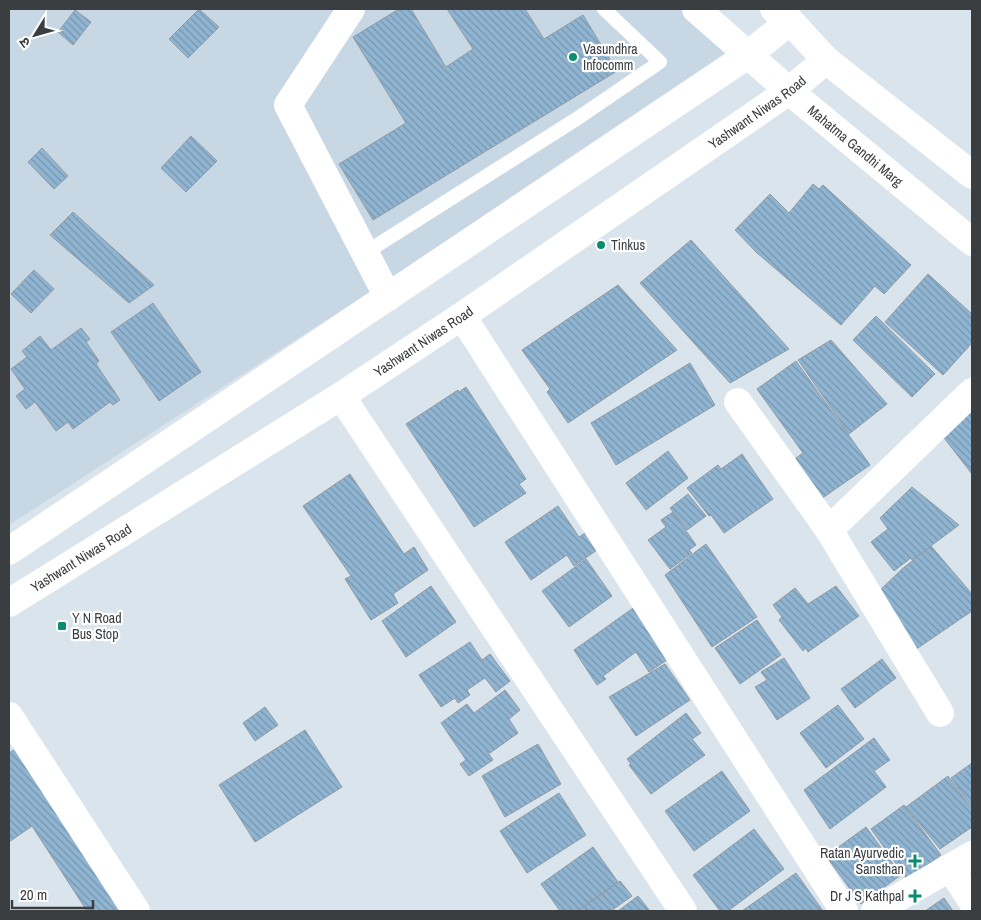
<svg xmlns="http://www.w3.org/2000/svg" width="981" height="920" viewBox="0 0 981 920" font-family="'Archivo Narrow','Noto Sans Devanagari',sans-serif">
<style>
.built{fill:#c7d8e4}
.building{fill:url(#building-back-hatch);stroke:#919ba3}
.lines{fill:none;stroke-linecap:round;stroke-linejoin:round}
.service{stroke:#fff;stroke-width:14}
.minor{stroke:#fff;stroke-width:28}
.secondary{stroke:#fff;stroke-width:28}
.poi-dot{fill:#0c8c70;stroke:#fff;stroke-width:2}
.labels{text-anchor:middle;stroke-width:4.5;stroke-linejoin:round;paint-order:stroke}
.poi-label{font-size:14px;fill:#3a3e41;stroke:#fff;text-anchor:start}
.street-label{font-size:14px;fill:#3a3e41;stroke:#fff}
</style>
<defs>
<pattern id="building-back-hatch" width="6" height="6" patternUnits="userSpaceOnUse" patternTransform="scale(1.25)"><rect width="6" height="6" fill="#90b5d2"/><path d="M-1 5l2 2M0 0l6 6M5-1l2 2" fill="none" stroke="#7795ac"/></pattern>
</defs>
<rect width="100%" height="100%" fill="#d9e4ec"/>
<polygon class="built" points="9,9 683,9 735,56 9,525"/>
<g class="building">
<polygon points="199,9 219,27 188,58 169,39"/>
<polygon points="399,9 411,9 446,67 473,49 447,9 525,9 544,39 583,15 617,71 373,220 339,164 406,123 353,37"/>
<polygon points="75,10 91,22 73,45 58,32"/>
<polygon points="191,136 217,161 186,192 161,168"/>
<polygon points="42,148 68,176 54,189 28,162"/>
<polygon points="813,184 819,189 823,185 911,265 884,294 875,286 841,325 756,252 735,230 770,194 789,213"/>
<polygon points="73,212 154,285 129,303 50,235"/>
<polygon points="691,240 789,349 730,383 640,283"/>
<polygon points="34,270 54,289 31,313 11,294"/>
<polygon points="928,274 972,314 972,343 943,375 885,322"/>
<polygon points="618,285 677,350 568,423 547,392 550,389 522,350"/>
<polygon points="153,303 201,372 159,401 111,332"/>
<polygon points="876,316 935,374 912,397 853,340"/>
<polygon points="81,328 90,339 86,342 99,361 96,364 120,400 113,405 110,402 73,429 68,422 56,431 35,402 26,409 16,396 25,389 11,369 27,357 22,351 40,336 51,350"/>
<polygon points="831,340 887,404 849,434 798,360"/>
<polygon points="796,361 870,465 821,499 792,461 803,453 757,389"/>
<polygon points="690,363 715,405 616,465 591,423"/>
<polygon points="466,387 526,479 519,484 526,493 474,527 406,424 458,390 459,392"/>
<polygon points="972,409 972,474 941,434"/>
<polygon points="668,451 688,478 646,510 626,483"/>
<polygon points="742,454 773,499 724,533 711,515 709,516 687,488 718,465 721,469"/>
<polygon points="350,474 404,554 414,547 428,570 393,594 398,603 371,620 345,579 351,576 303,506"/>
<polygon points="912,487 959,525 912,560 911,558 894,571 871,542 888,529 880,518"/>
<polygon points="688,494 706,516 687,530 670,508"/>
<polygon points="558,506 579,537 585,533 597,550 574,566 567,555 531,580 505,542"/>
<polygon points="673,512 696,545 689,550 692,553 670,569 648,540 666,527 661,520"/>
<polygon points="706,544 757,617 712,647 665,575"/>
<polygon points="931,546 972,594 972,611 915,650 875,595 902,569"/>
<polygon points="586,559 612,596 569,627 542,591"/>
<polygon points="431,586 456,622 406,657 382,621"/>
<polygon points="836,586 859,616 808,652 806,648 803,651 779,620 782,617 773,605 795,588 808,604"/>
<polygon points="636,606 673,656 649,672 636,652 603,676 606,679 597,685 574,650"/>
<polygon points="757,620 781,655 740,684 715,648"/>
<polygon points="470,642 482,660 490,654 510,681 496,692 485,678 467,690 470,695 458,703 455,698 441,707 419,675"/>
<polygon points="784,658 810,698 777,720 755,687 767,680 761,672"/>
<polygon points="882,659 896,678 855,708 841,689"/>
<polygon points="665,664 690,700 636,736 609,697"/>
<polygon points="505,690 520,710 509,719 518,733 490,753 487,751 493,760 469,776 460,764 466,760 441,723 467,704 474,713"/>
<polygon points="838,705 864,739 826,768 800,733"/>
<polygon points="265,707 278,725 255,741 243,723"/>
<polygon points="686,713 701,733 692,739 705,755 651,794 629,765 631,764 627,759"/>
<polygon points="305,730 342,787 255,842 219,785"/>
<polygon points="874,738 890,760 874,771 886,787 830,829 804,790"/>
<polygon points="27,741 137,911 87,911 32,826 9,842 9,753"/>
<polygon points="538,744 561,784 505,817 482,776"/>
<polygon points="972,763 972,807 951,778"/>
<polygon points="722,771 750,811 694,851 665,811"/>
<polygon points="948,776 972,809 972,827 940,849 906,807"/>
<polygon points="559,793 586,835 527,873 500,831"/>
<polygon points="904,805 941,855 907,879 871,829"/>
<polygon points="866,827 901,875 861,904 826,856"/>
<polygon points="754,829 784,869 728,911 720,911 693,875"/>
<polygon points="593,847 618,882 577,911 560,911 541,884"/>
<polygon points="796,873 823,911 742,911"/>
<polygon points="620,881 632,896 611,911 578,911"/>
<polygon points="638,896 650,911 618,911"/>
<polygon points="944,898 953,911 925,911"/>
</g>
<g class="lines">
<polyline class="service" points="365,253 578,118 660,62 604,9"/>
<g class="minor">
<polyline points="351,9 288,105 388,297"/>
<polyline points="462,316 844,911"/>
<polyline points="341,396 683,911"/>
<polyline points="738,402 829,530 940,713"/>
<polyline points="829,530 972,392"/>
<polyline points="9,716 136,911"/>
<polyline points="951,869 972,901"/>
<polyline points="875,911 972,855"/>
</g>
<g class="secondary">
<path id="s1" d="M696 9 789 91 972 242"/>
<polyline points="774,9 790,21 826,60 972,175"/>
<polyline points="9,551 748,55 790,21"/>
<path id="s2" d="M9 603 341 396 462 316 789 91 826 60"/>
</g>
</g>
<g class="poi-dot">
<circle cx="573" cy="57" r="5"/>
<circle cx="601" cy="245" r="5"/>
<rect x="57" y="621" width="10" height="10" rx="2.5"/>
<path d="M912.5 853.5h5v5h5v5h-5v5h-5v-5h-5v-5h5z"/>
<path d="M912.5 888.5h5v5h5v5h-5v5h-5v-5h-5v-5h5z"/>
</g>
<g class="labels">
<g class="poi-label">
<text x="583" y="54">Vasundhra<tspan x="583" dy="16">Infocomm</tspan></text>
<text x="611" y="250">Tinkus</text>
<text x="72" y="623">Y N Road<tspan x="72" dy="16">Bus Stop</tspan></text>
<text x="904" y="858" text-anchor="end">Ratan Ayurvedic<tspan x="904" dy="16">Sansthan</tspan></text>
<text x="904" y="901" text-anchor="end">Dr J S Kathpal</text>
</g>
<g class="street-label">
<text dy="5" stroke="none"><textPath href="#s2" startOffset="895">Yashwant Niwas Road</textPath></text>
<text dy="5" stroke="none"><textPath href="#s1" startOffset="210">Mahatma Gandhi Marg</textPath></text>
<text dy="5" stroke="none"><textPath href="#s2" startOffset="490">Yashwant Niwas Road</textPath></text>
<text dy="5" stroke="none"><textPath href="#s2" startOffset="85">Yashwant Niwas Road</textPath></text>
</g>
</g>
<rect width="981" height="920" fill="none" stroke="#3a3e41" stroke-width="20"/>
<g transform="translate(35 35) rotate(233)" stroke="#ffffff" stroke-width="4" paint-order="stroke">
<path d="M0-4L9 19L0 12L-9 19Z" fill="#3a3e41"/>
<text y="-8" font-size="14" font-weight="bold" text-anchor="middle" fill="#3a3e41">उ</text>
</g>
<path d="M12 900v8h81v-8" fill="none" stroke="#3a3e41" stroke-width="2.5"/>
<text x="20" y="900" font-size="15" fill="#3a3e41" stroke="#ffffff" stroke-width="4" paint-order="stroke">20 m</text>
</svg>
